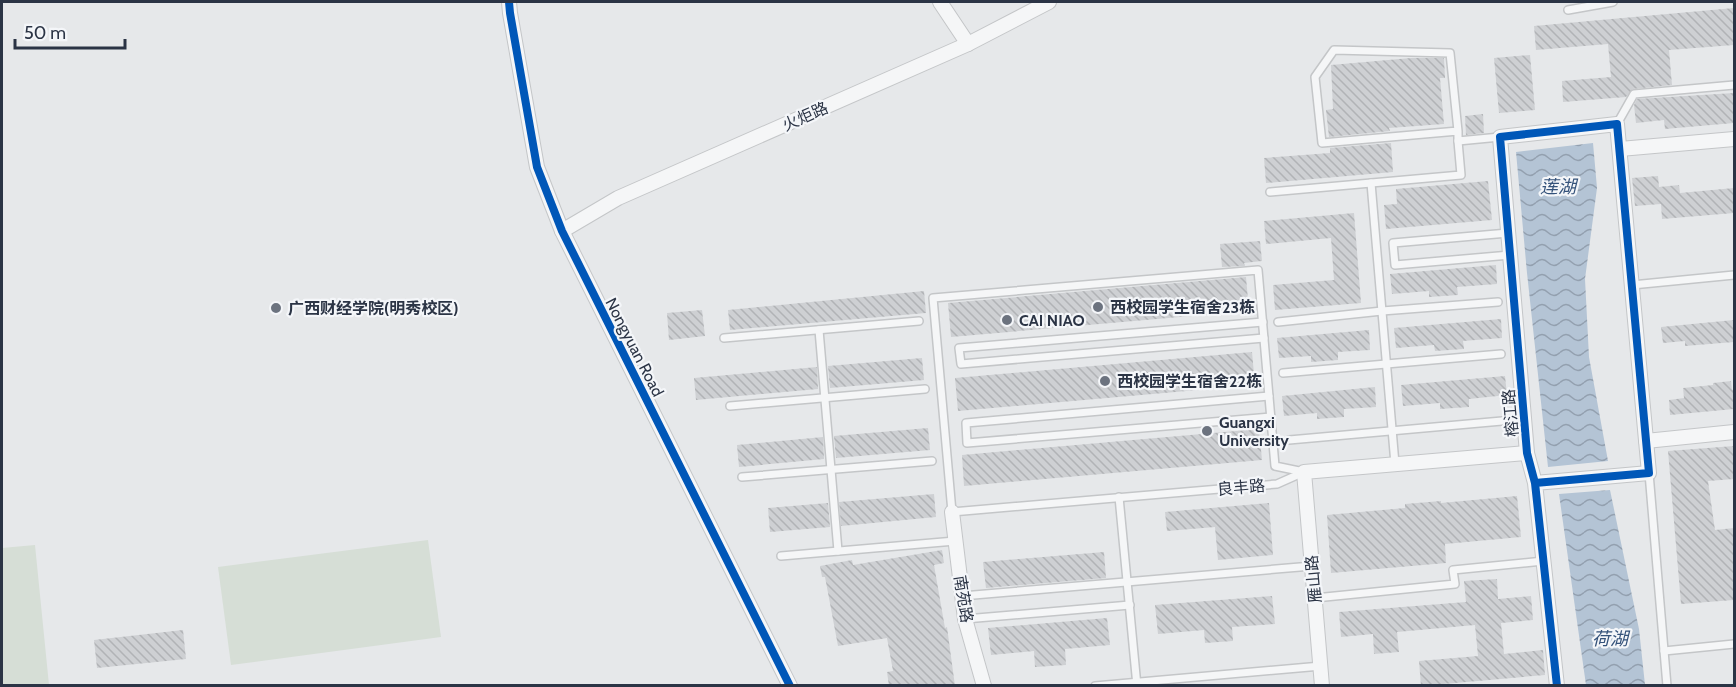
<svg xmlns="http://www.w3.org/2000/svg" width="1736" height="687" viewBox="0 0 1736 687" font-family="Cabin,'Noto Sans SC',sans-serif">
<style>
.pitch{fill:#d6ded6}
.water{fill:url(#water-waves)}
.building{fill:url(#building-back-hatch)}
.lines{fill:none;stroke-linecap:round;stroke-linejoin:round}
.lane-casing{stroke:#c4c6c8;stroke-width:10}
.street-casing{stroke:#c4c6c8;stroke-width:16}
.lane{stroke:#f5f6f7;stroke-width:7}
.street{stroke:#f5f6f7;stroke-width:14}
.cycleway-casing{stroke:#f4f6f9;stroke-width:11}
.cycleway{stroke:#0057b8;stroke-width:8}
.poi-dot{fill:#6c737f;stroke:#f4f6f9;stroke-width:2}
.labels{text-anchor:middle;stroke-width:4.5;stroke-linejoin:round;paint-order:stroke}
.street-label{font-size:16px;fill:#2b3445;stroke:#f4f6f9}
.poi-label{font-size:16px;font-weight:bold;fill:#2b3445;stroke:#f4f6f9;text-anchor:start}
.water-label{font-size:18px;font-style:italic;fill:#34527a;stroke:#f4f6f9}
</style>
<defs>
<pattern id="water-waves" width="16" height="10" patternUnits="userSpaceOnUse" patternTransform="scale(1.5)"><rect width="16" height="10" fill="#b4c4d5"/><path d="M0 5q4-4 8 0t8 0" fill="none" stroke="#93a0af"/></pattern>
<pattern id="building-back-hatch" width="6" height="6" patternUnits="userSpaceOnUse" patternTransform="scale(1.5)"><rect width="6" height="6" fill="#ced0d3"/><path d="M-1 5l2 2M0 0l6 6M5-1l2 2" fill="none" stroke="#b1b3b6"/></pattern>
</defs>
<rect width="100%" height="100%" fill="#e6e8ea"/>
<g class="pitch">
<polygon points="428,540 441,637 231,665 218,567"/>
<polygon points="35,545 49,685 2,685 2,548"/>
</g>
<g class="water">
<polygon points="1593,143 1597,188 1585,279 1589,357 1608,461 1548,467 1527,273 1516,152"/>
<polygon points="1610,490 1639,629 1645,685 1586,685 1559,494"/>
</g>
<g class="building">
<polygon points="1734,8 1734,45 1669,50 1672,85 1633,89 1626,97 1563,102 1562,81 1611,77 1608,44 1536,50 1534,26"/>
<polygon points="1530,55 1535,110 1499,113 1494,58"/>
<polygon points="1411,58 1444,58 1445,78 1440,78 1444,124 1389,128 1390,131 1329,137 1326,110 1333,109 1331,65"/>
<polygon points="1734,93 1734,123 1665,129 1664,120 1636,123 1634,105 1637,99"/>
<polygon points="1483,114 1484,133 1466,135 1465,116"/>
<polygon points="1391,143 1393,172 1266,183 1264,158 1330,153 1330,148"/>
<polygon points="1658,176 1659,187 1679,185 1680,193 1734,188 1734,213 1662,219 1661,204 1635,206 1632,178"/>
<polygon points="1488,181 1492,220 1386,229 1384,205 1397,204 1396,189"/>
<polygon points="1354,213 1361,303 1275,310 1273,285 1334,280 1331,238 1266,244 1264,221"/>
<polygon points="1260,241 1262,261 1244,263 1245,266 1222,267 1220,244"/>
<polygon points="1496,265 1497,284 1457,287 1458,295 1429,297 1429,291 1392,294 1390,274"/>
<polygon points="1246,277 1249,311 951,337 948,303"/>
<polygon points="924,291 926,313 730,330 728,310"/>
<polygon points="702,310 705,336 669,340 667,313"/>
<polygon points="1501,319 1502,338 1463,341 1464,349 1435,351 1434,345 1396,348 1394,328"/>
<polygon points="1734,320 1734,342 1685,346 1685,341 1663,343 1661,327"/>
<polygon points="1369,330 1370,350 1338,352 1338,360 1311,362 1311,356 1279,358 1277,338"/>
<polygon points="1252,352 1255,385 958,411 955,378"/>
<polygon points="922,358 924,380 830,388 828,366"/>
<polygon points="817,367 818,389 696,400 694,378"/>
<polygon points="1505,376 1507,395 1469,399 1469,407 1440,409 1440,403 1403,406 1401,385"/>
<polygon points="1731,381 1732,390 1734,389 1734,409 1670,415 1669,400 1684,398 1683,388 1713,385 1713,383"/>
<polygon points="1375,387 1376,407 1344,409 1344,417 1317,419 1317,413 1284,416 1282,396"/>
<polygon points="928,428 930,450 836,458 834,436"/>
<polygon points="1259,429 1262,460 964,486 962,455"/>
<polygon points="823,437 824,459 739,467 737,445"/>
<polygon points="1734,446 1734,479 1708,481 1715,530 1734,528 1734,600 1681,604 1668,451"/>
<polygon points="934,494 936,517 841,526 839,502"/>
<polygon points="1517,496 1521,537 1445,544 1446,563 1331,573 1327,515 1405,508 1405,504 1441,501 1441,503"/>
<polygon points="828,503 830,527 770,532 768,508"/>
<polygon points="1269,503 1273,555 1218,560 1215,527 1167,531 1165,512"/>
<polygon points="942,550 944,563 934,565 945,628 947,627 955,686 889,686 887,672 893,671 887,638 838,646 825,577 822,577 820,566 852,560 853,565"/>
<polygon points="1104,552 1106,578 986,588 983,562"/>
<polygon points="1497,579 1498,599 1531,596 1533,620 1501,623 1504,654 1543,650 1545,675 1421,686 1419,661 1478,656 1475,625 1397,632 1399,652 1374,654 1373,634 1341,637 1339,612 1466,602 1464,581"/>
<polygon points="1272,596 1275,624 1232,627 1233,641 1205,643 1204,630 1158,634 1155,605"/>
<polygon points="1107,618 1110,645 1065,649 1066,665 1035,667 1034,651 991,655 988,628"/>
<polygon points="183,630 186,659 97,668 94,640"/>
</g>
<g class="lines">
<defs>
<g id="lane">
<polyline points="1568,10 1613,2"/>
<polyline points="1617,124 1634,94 1734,85"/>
<polyline points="1458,131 1322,143 1315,77 1334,50 1450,53 1458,131 1458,141 1500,137"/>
<polyline points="1371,183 1395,464"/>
<polyline points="1270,192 1461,175 1458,141"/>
<polyline points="1508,233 1393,243 1395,265 1510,255"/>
<polygon points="1258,270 1275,466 1304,472 1277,484 952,512 933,298"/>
<polyline points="1632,285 1734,275"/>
<polyline points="1263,322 959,348 961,364 1264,338"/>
<polyline points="1278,322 1382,311 1498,302"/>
<polyline points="819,330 838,551"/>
<polyline points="724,338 919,321"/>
<polyline points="1283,373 1501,354"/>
<polyline points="1269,396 966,423 967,443 1271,417"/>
<polyline points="730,406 925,389"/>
<polyline points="1289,440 1502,421"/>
<polyline points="1649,473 1667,686"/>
<polyline points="742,477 932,461"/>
<polyline points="1119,497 1137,686"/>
<polyline points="781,556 955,541"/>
<polyline points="962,596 1312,566"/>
<polyline points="1315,598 1455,584 1453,570 1543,561"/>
<polyline points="965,619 1130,605"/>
<polyline points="1664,651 1734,644"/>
<polyline points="1095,686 1321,666"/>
</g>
<g id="street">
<polyline points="509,2 510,13 537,167 562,231 790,686"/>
<polyline points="940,2 968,44"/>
<polyline points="1620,149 1734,139"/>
<polyline points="562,231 618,198 968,44 1049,2"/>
<polyline points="1646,441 1734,432"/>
<polyline points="1535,483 1649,473 1617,124 1500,137 1527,453 1535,483 1557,686"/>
<polyline points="952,512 965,619 984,686"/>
<polyline points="1322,686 1304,472 1527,453"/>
</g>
</defs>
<use href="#lane" class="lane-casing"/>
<use href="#street" class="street-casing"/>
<use href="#lane" class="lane"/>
<use href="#street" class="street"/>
<defs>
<g id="cycleway">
<polyline points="509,2 510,13 537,167 562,231 790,686"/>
<polyline points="1535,483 1649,473 1617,124 1500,137 1527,453 1535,483 1557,686"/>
</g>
</defs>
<use href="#cycleway" class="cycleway-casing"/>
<use href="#cycleway" class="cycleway"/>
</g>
<g class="poi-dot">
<circle cx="1098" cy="307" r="6"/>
<circle cx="276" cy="308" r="6"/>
<circle cx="1007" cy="320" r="6"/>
<circle cx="1105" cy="381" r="6"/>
<circle cx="1207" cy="431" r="6"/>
</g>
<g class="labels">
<g class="street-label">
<text transform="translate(805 116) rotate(-24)" y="6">火炬路</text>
<text transform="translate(635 347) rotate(63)" y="6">Nongyuan Road</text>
<text transform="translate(1510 413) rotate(-95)" y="6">榕江路</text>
<text transform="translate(1241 487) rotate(-5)" y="6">良丰路</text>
<text transform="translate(1313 579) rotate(-95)" y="6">雁山路</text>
<text transform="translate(964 599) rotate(81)" y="6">南苑路</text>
</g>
<g class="poi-label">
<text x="1110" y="313">西校园学生宿舍23栋</text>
<text x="288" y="314">广西财经学院(明秀校区)</text>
<text x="1019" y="326">CAI NIAO</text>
<text x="1117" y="387">西校园学生宿舍22栋</text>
<text x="1219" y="428">Guangxi<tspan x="1219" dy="18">University</tspan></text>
</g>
<g class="water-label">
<text x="1558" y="193">莲湖</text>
<text x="1610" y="645">荷湖</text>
</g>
</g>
<rect width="1736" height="687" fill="none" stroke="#2b3445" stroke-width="6"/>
<path d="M15 39v9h110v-9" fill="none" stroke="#2b3445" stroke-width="3"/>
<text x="24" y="39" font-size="18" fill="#2b3445" stroke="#f4f6f9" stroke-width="4.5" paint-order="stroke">50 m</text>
</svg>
